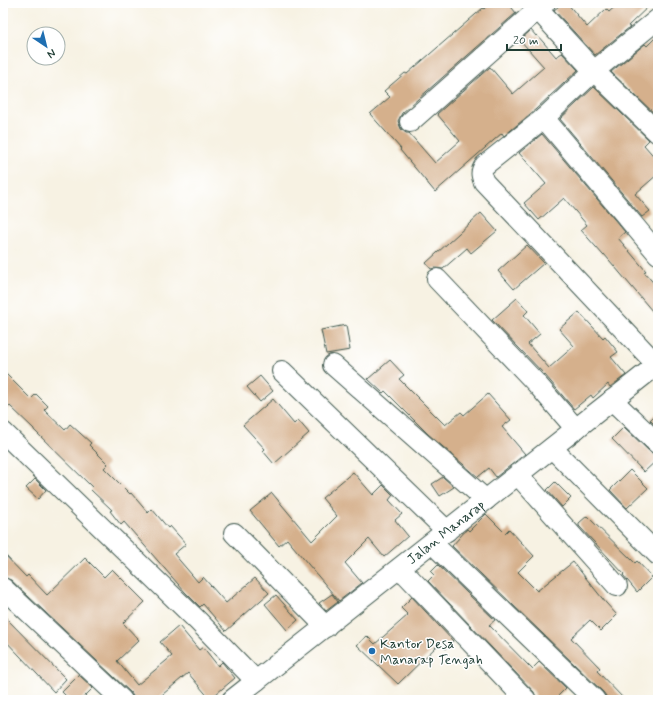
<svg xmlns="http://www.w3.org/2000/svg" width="661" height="703" viewBox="0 0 661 703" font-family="Mynerve,sans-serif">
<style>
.building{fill:#d5b08c}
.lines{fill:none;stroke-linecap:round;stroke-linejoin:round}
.minor-casing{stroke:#3f584e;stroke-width:22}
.minor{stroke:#fff;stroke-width:20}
.poi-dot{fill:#1f6fb2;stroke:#fff;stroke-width:1.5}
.labels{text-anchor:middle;stroke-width:3;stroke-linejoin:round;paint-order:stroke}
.street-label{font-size:14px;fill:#1f3d34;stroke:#fff}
.poi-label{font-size:14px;fill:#1f3d34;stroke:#fff;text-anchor:start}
</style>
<rect width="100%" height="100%" fill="#fff"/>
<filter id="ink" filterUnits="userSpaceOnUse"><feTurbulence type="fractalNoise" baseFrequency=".025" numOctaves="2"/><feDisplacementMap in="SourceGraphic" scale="8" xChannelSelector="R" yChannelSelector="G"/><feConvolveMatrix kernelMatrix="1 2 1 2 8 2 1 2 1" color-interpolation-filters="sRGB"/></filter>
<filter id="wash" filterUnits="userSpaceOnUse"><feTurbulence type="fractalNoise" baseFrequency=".012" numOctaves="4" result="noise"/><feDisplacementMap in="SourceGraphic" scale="16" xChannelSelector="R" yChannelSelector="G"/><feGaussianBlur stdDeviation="0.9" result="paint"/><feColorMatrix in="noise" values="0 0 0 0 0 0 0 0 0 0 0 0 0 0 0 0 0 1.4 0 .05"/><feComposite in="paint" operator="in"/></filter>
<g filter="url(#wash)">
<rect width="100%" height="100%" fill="#f7f2e3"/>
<g id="blocks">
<g class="building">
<polygon points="490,3 508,3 516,13 402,113 398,121 401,129 406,133 409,133 435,163 460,141 437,114 490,67 513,94 544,67 520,40 531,30 536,36 537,35 556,57 562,53 578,70 536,109 504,136 502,133 435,192 400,150 401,149 370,114 390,97 384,91 405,73 407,74 483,8 484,9"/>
<polygon points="563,3 567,3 587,27 606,9 609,12 619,3 652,3 628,26 630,27 595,55 554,10"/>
<polygon points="658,35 658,117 611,72 645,44 647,46"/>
<polygon points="594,87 649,140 644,145 658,161 658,174 635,194 650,211 642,217 560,119"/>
<polygon points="542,134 625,232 618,238 646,271 644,272 658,288 658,318 604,254 603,255 581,230 587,225 564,198 539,220 524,203 546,184 519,153"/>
<polygon points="481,213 497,231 471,253 467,248 443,269 435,268 431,269 426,263"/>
<polygon points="527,245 544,263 514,289 498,271"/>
<polygon points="517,298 528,311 524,315 540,334 528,344 549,368 574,346 559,329 579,312 603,338 605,336 618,352 611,357 626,375 610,387 608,384 593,398 591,395 574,409 545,375 492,320"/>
<polygon points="346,325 350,350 326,354 321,330"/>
<polygon points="390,360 404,375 399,379 445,425 461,412 464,415 488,394 511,420 502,427 525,454 496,477 489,468 478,477 428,434 385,391 383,393 368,379"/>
<polygon points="3,371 31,399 36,394 48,406 44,410 65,430 70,424 91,443 89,445 108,464 104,468 130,494 131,493 148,513 152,509 168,528 170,526 186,544 174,554 198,582 203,577 226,603 255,578 269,593 226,631 203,604 200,607 185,592 124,522 121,525 110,511 112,510 91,490 93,488 34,430 34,429 10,406 3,413"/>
<polygon points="260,376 273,391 260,402 247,387"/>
<polygon points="273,399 294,424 298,420 309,433 274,464 263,451 265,449 243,425"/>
<polygon points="658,412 658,428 650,420"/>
<polygon points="624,427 650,452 658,455 658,459 644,472 612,439"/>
<polygon points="630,470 648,488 627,508 610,490"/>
<polygon points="353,472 373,495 383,485 393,495 389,500 402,514 395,520 408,536 384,557 369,539 345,563 362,583 339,601 287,539 279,546 250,511 272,493 312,541 337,516 322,498"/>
<polygon points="443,477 454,487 440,496 432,484"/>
<polygon points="35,479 46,490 38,499 26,488"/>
<polygon points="555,482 571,498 562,507 547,490"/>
<polygon points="486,514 505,533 509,529 534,556 518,572 537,591 573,562 606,603 617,615 601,631 590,620 571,638 600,668 597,671 625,700 606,700 606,696 603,692 452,546 467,529 469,531"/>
<polygon points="587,516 635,563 637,561 652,577 637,592 623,575 624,574 579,526 579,523"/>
<polygon points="3,553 26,577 28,575 47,595 85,558 104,577 112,569 145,602 123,623 139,640 117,661 137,685 172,656 160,642 179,626 199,650 203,647 218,666 222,662 235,678 210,699 188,673 156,700 133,700 133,696 130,692 11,580 3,577"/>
<polygon points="438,565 495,620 489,625 532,669 539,662 566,688 554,700 537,700 534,692 428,581 434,575 431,572"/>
<polygon points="332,594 338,602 326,611 319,603"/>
<polygon points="276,595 298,620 287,630 265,604"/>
<polygon points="412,597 453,641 445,649 440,643 398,684 357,645 367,636 375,644 408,615 401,608"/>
<polygon points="3,615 66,679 54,692 3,638"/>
<polygon points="79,675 93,688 81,700 70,700 62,692"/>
</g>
</g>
</g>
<g filter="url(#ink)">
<use href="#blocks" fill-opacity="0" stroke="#3f584e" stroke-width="1"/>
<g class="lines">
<defs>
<g id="minor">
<polyline points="532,3 594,71 658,133"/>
<polyline points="544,118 658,254"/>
<polyline points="410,122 545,3"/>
<polyline points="437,279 536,383 576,429"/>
<polyline points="333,365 486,500"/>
<path d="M657 365 484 182C481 175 480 172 485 165L544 118 594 71 658 19"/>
<polyline points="282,371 447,531"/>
<polyline points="612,400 658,444"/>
<polyline points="3,432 198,621 256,681"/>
<polyline points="552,448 658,555"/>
<polyline points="518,475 617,586"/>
<polyline points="234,533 326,627"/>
<polyline points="432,543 595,700"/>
<polyline points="400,568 526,700"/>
<polyline points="3,588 122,700"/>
<path id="s1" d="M232 700 658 364"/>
</g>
</defs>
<use href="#minor" class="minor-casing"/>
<use href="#minor" class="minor"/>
</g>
</g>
<circle class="poi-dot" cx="372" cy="651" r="4"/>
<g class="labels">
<g class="street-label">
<text dy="5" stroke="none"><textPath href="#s1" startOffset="272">Jalan Manarap</textPath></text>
</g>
<g class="poi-label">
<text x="380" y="648">Kantor Desa<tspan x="380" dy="16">Manarap Tengah</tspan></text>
</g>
</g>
<rect width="661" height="703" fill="none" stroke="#fff" stroke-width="16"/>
<g transform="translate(46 46) rotate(145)"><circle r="19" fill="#ffffff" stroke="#a5b1ae"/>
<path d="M0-3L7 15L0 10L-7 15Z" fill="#1f6fb2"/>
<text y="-6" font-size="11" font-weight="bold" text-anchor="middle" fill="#1f3d34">N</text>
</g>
<path d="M507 44v6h54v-6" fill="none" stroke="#1f3d34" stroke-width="2"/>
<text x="513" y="44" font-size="12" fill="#1f3d34" stroke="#ffffff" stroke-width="3" paint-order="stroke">20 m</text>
</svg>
